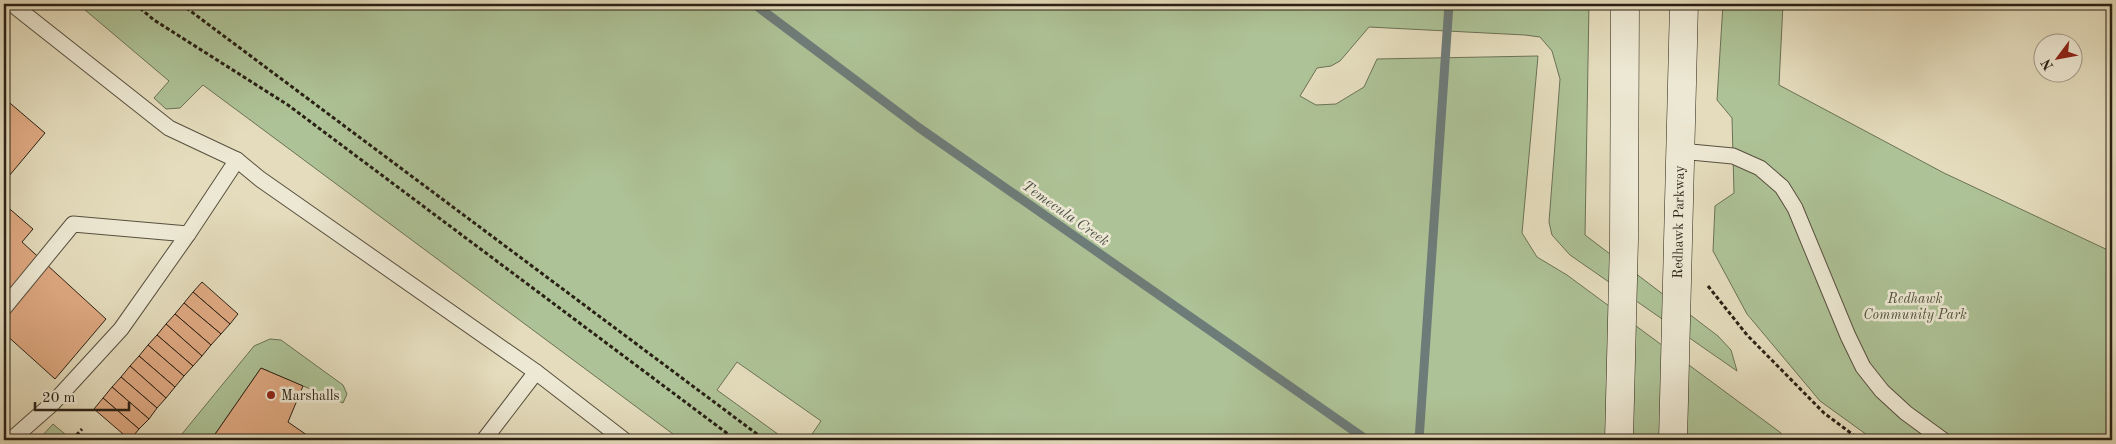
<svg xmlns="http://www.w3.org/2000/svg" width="2116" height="444" viewBox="0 0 2116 444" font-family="'Old Standard TT',serif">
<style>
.green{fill:#adc296;stroke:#6c7256}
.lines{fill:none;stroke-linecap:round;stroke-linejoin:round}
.stream{stroke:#6e7c79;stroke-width:9}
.building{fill:#dfa982;stroke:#2a2115}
.lane-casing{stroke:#58503f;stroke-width:17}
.secondary-casing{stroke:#2a2115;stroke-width:29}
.path{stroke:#2a2115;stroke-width:3;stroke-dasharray:4 2.5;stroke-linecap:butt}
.lane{stroke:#ede8d3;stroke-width:15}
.secondary{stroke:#ede8d3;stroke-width:28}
.poi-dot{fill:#8f2418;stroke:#ede8d3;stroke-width:2}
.labels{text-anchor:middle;stroke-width:5;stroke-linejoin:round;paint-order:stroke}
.street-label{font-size:14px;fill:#2a2115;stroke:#ede8d3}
.park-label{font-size:14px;font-style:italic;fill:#51513c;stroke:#ede8d3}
.poi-label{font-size:14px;fill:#2a2115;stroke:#ede8d3;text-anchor:start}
.water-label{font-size:15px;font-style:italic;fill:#4c4f47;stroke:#ede8d3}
</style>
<rect width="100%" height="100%" fill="#e4dcbc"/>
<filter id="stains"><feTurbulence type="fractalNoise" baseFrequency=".004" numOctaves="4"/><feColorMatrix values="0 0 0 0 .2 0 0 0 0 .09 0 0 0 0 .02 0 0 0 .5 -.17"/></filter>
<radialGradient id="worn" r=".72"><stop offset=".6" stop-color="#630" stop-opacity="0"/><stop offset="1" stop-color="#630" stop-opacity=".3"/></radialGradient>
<g class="green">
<polygon points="78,4 1589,4 1585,235 1718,336 1731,350 1737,371 1570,255 1552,235 1549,222 1560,79 1552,51 1540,37 1525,35 1369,27 1340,61 1331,66 1317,68 1300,96 1316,105 1336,104 1364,87 1377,59 1538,56 1522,233 1537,257 1567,275 1781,433 1784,440 808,440 821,421 737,362 717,390 786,440 681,440 203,85 180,108 166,109 154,98 169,81"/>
<polygon points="1723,4 1783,4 1779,85 1944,173 2112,252 2112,440 1874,440 1820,401 1747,314 1713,251 1715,206 1734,193 1732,118 1717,100"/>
<polygon points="270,339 281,340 343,385 347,394 343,403 261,368 211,440 177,440 254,346"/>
<polygon points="53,424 72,440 73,440 46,440 41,437"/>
</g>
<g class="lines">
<g class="stream">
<polyline points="754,4 918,127 1367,440"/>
<polyline points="1419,440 1449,4"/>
</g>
</g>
<g class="building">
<polygon points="4,98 45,133 4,182"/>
<polygon points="4,204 33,229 22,242 106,319 55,379 4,333"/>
<polygon points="202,282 238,314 230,324 193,292"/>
<polygon points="193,292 230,324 221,334 184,303"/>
<polygon points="184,303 221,334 211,345 175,314"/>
<polygon points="175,314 211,345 202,356 166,324"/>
<polygon points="166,324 202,356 193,366 157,335"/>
<polygon points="157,335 193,366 184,376 148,345"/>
<polygon points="148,345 184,376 175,387 139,356"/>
<polygon points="139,356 175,387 166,398 130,366"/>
<polygon points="130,366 166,398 157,408 121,377"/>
<polygon points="261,368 303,386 288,422 314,440 211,440"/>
<polygon points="121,377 157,408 149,419 112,387"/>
<polygon points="112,387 149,419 139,429 103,398"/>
<polygon points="103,398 139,429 130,440 94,409"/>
</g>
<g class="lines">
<defs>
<g id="lane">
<polyline points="12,4 169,128 237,160 260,179 536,372 624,440"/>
<polyline points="1680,151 1733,156 1760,168 1782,187 1795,208 1848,336 1863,367 1882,391 1906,413 1943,440"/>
<polyline points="4,308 73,224 188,234"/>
<polyline points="11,440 53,403 121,329 188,234 237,160"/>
<polyline points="484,440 536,372"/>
</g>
<g id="secondary">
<polyline points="1619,440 1624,240 1625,4"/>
<polyline points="1673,440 1684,4"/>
</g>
</defs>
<use href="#lane" class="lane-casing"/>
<use href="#secondary" class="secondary-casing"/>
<g class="path">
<polyline points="135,4 154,20 288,105 736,440"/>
<polyline points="181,4 765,440"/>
<polyline points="1708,286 1747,335 1824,413 1860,440"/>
<polyline points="72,440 82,429"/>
</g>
<use href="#lane" class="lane"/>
<use href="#secondary" class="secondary"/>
</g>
<circle class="poi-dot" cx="271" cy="395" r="5"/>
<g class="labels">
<g class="street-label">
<text transform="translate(1678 222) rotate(-89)" y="5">Redhawk Parkway</text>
</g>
<g class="park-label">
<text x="1915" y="303">Redhawk<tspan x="1915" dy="16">Community Park</tspan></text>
</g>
<g class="poi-label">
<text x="281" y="400">Marshalls</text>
</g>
<g class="water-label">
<text transform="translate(1066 213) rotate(35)" y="5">Temecula Creek</text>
</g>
</g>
<rect width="2116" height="444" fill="none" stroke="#e4dcbc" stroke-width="20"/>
<rect x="5" y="5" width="2106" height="434" fill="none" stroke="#2a2115" stroke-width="2.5"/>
<rect x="10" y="10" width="2096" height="424" fill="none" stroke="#2a2115"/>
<g transform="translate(2058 58) rotate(238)"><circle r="24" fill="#ede8d3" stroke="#9f9887"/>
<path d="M0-4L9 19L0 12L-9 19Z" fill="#8f2418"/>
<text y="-8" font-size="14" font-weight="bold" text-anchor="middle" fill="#2a2115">N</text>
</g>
<path d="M35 402v8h94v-8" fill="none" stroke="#2a2115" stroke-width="2.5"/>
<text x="42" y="402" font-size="15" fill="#2a2115" stroke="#ede8d3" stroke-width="4" paint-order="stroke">20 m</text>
<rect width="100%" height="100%" filter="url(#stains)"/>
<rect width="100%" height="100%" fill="url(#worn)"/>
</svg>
